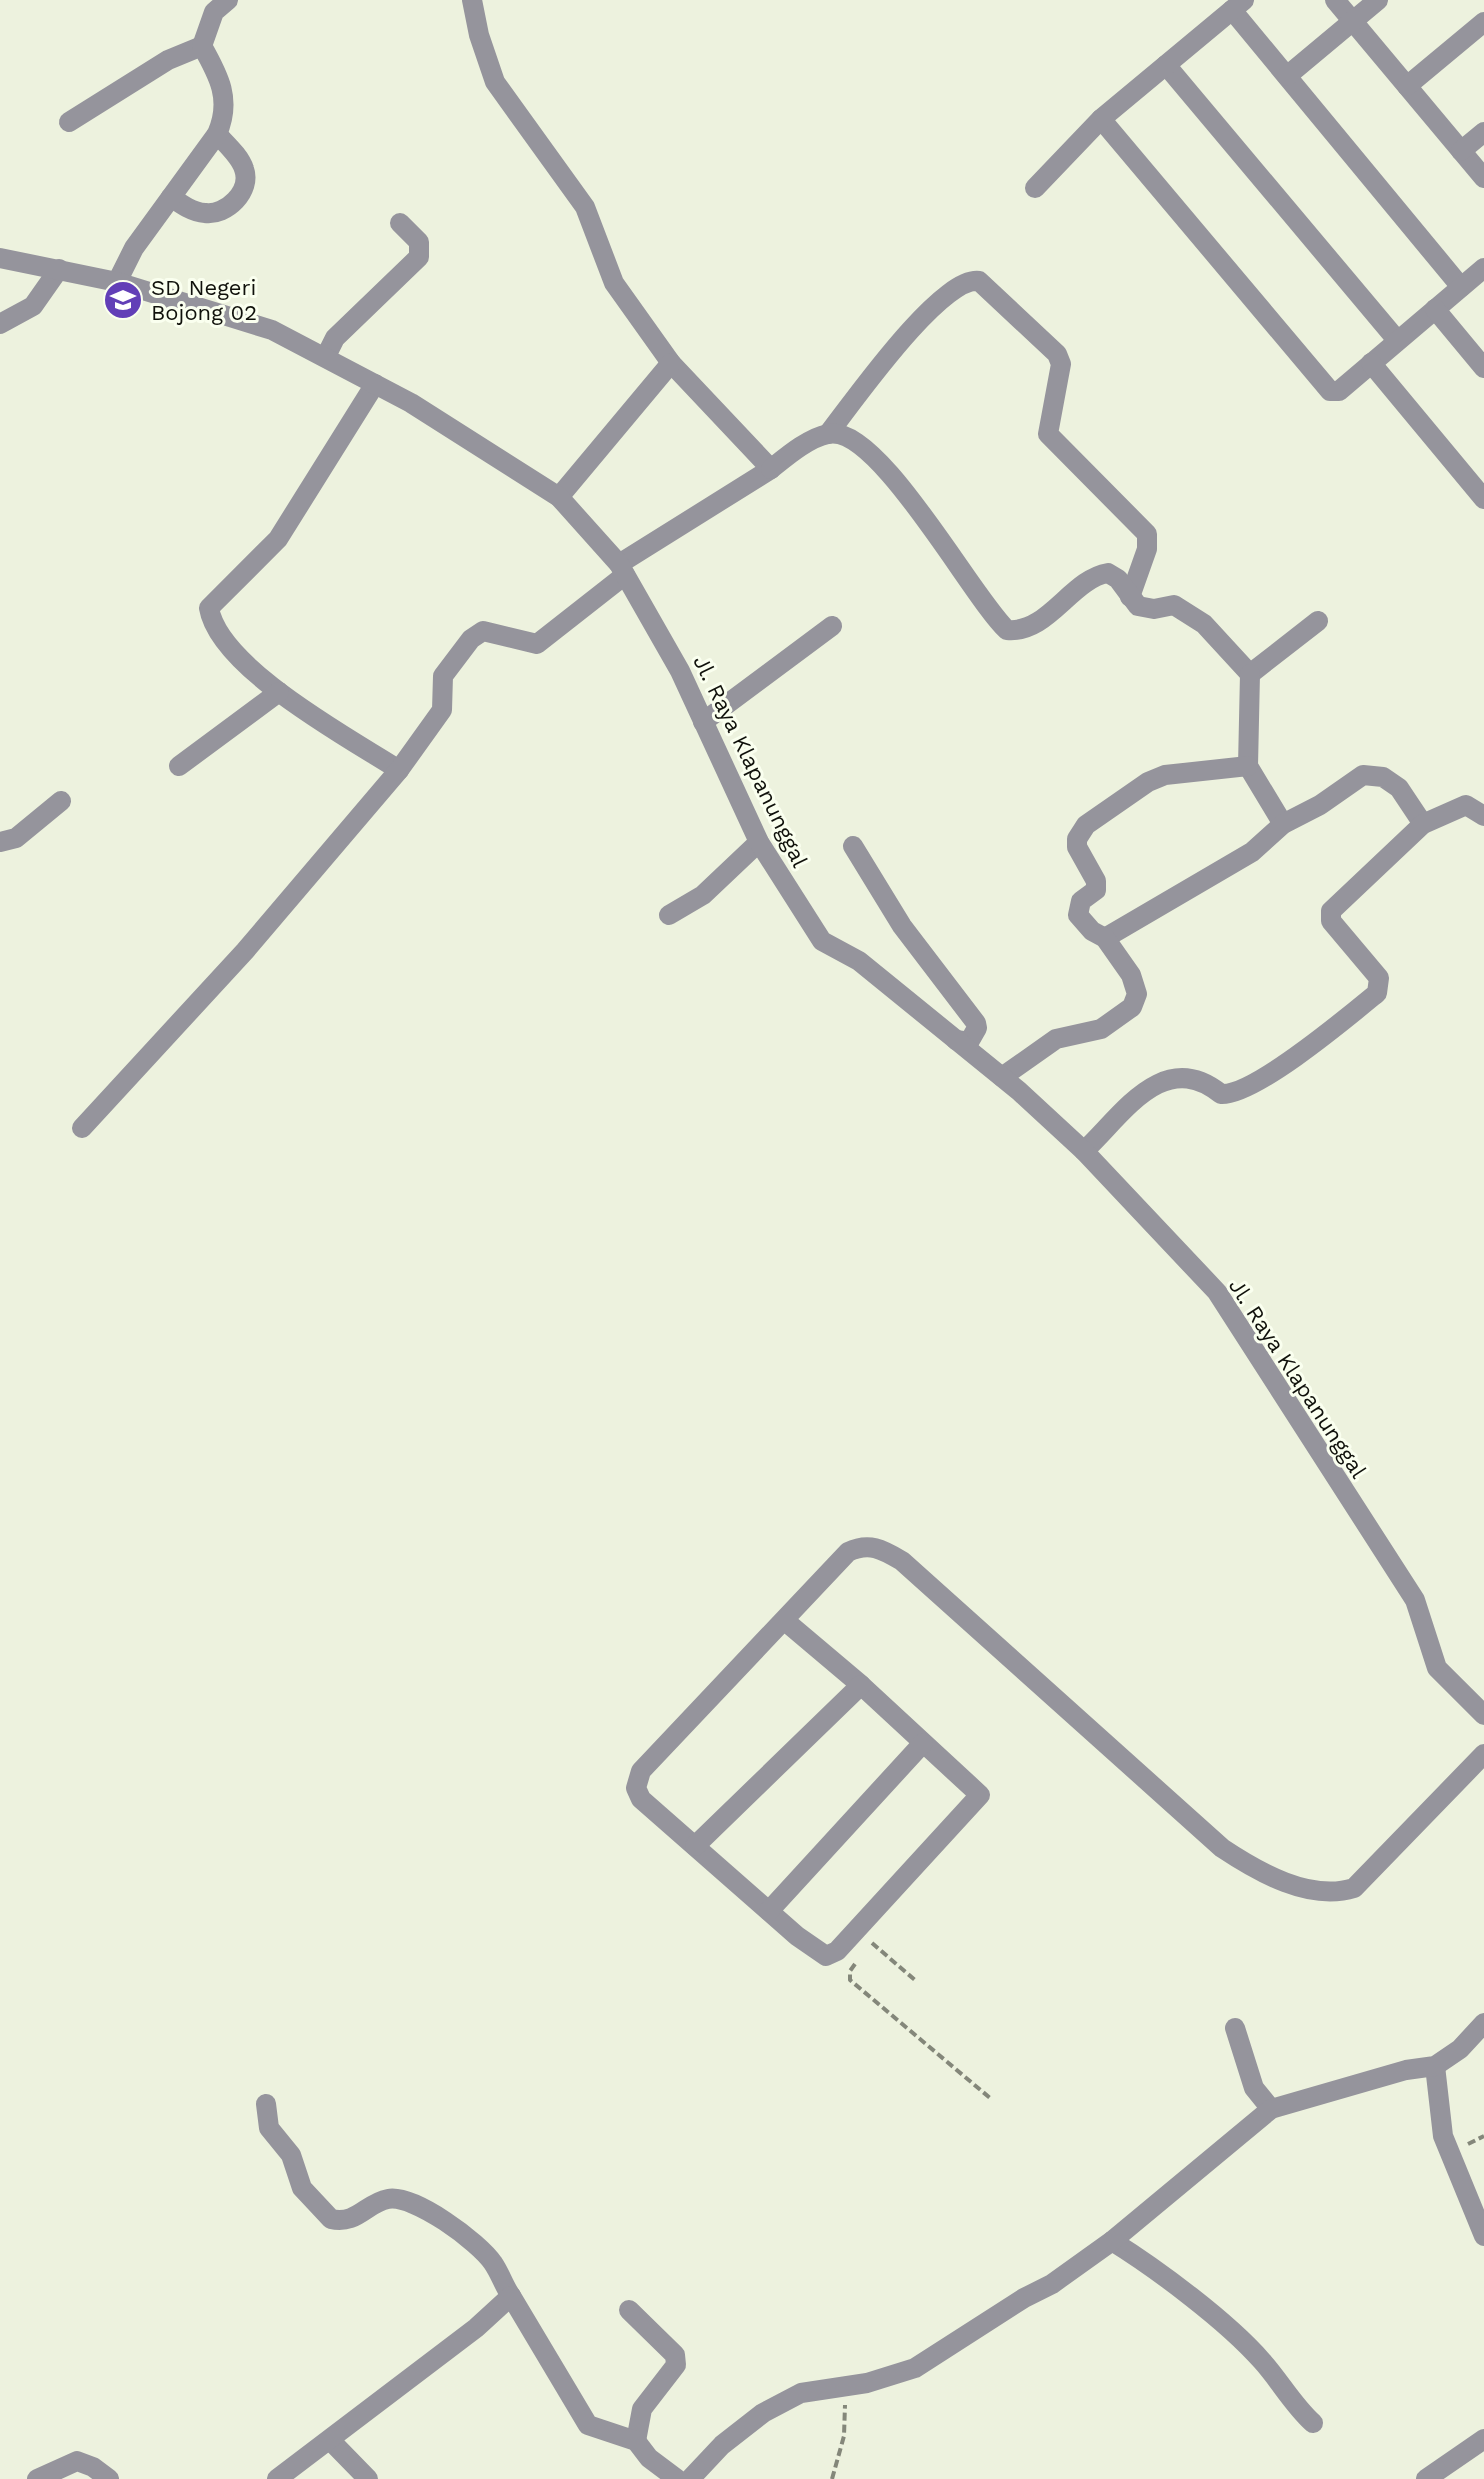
<svg xmlns="http://www.w3.org/2000/svg" width="1484" height="2479" viewBox="0 0 1484 2479" font-family="'Work Sans',sans-serif">
<style>
.lines{fill:none;stroke-linecap:round;stroke-linejoin:round}
.path{stroke:#84877a;stroke-width:4;stroke-dasharray:8 4;stroke-linecap:butt}
.minor{stroke:#95949c;stroke-width:20}
.tertiary{stroke:#95949c;stroke-width:20}
.labels{text-anchor:middle;stroke-width:6;stroke-linejoin:round;paint-order:stroke}
.poi-label{font-size:22px;fill:#10110b;stroke:#faffef;text-anchor:start}
.street-label{font-size:22px;fill:#10110b;stroke:#faffef}
</style>
<rect width="100%" height="100%" fill="#edf2de"/>
<g class="lines">
<g class="path">
<polyline points="872,1943 916,1981"/>
<polyline points="855,1964 850,1971 850,1980 990,2098"/>
<polyline points="1468,2144 1484,2136"/>
<polyline points="832,2479 844,2436 845,2405"/>
</g>
<g class="minor">
<polyline points="472,0 479,35 495,82 585,207 614,283 671,363 771,469 619,564"/>
<polyline points="1335,0 1484,178"/>
<polyline points="1232,10 1461,287"/>
<polyline points="1166,65 1397,340"/>
<polyline points="1287,76 1378,0"/>
<polyline points="1407,86 1484,22"/>
<polyline points="1101,119 1330,391 1339,391 1484,268"/>
<polyline points="69,122 168,60 202,46"/>
<polyline points="1461,151 1484,132"/>
<polyline points="1035,188 1101,119 1244,0"/>
<path d="M171 197C181 204 192 212 205 213 226 216 252 191 244 169 240 156 226 144 217 134"/>
<path d="M117 282 134 248 217 134C232 100 219 76 202 46L214 12 228 0"/>
<polyline points="1435,309 1484,368"/>
<polyline points="0,324 33,306 59,269"/>
<polyline points="326,356 335,338 419,257 419,242 400,223"/>
<polyline points="1371,363 1484,499"/>
<path d="M375 384 278 539 209 608C219 668 349 738 399 770"/>
<path d="M828 434C853 402 941 276 979 281L1057 354 1061 364 1048 434 1147 534V549L1130 597"/>
<path d="M771 469C786 457 808 438 828 434 878 423 972 598 1007 630 1048 634 1071 579 1108 573L1118 579 1138 606 1154 609 1174 605 1204 624 1250 674 1318 621"/>
<polyline points="559,497 671,363"/>
<polyline points="1250,674 1248,766 1283,824"/>
<polyline points="703,722 832,626"/>
<polyline points="179,766 279,692"/>
<polyline points="0,842 16,838 61,801"/>
<polyline points="853,846 902,926 976,1023 977,1028 969,1042 956,1040"/>
<polyline points="669,915 703,895 759,842"/>
<polyline points="1105,938 1252,852 1283,824 1320,805 1363,775 1383,777 1399,788 1423,824"/>
<polyline points="1002,1077 1056,1039 1101,1029 1132,1007 1137,994 1131,975 1105,938 1092,931 1078,915 1081,901 1096,890 1096,881 1077,847 1077,839 1086,825 1148,782 1165,775 1248,766"/>
<polyline points="82,1128 245,951 399,770 442,710 443,676 471,639 483,631 537,644 625,575"/>
<path d="M1084 1151C1122 1116 1163 1047 1221 1094 1254 1096 1349 1016 1377 993L1379 978 1331 921V911L1423 824 1466 805 1484 816"/>
<path d="M784 1620 861 1685 980 1795 837 1951 826 1956 797 1936 641 1799 636 1788 641 1771 848 1552C869 1542 882 1549 902 1561L1222 1848C1258 1872 1310 1902 1354 1888L1484 1754"/>
<polyline points="695,1846 861,1685"/>
<polyline points="769,1911 923,1743"/>
<polyline points="1235,2028 1254,2088 1271,2109"/>
<polyline points="1435,2066 1443,2136 1484,2236"/>
<path d="M266 2104 269 2128 291 2155 302 2188 331 2219C357 2225 366 2203 388 2199 414 2194 479 2242 493 2263 500 2273 504 2286 511 2296"/>
<path d="M1112 2241C1157 2269 1227 2321 1262 2361 1280 2381 1293 2405 1313 2423"/>
<polyline points="629,2310 675,2355 676,2365 642,2409 636,2441"/>
<polyline points="331,2441 368,2479"/>
<polyline points="37,2479 77,2461 93,2467 109,2479"/>
<polyline points="277,2479 476,2328 511,2296 588,2425 636,2441 649,2458 677,2479"/>
<polyline points="690,2479 722,2445 763,2413 801,2393 867,2383 915,2368 1024,2298 1052,2284 1112,2241 1271,2109 1406,2070 1435,2066 1460,2049 1484,2023"/>
<polyline points="1426,2479 1484,2439"/>
</g>
<polyline class="tertiary" points="0,258 117,282 272,330 411,403 559,497 619,564 680,671 759,842 822,941 859,961 1019,1091 1084,1151 1217,1292 1415,1600 1437,1668 1484,1715"/>
</g>
<defs>
<symbol id="school-disc" viewBox="-11 -11 22 22"><circle r="9.5" fill="#623fb7" stroke="#faffef"/><path d="M0-5L7-2L0 1L-7-2ZM-4 1L0 2.5L4 1V4Q0 6-4 4Z" fill="#fff"/></symbol>
</defs>
<g fill-rule="evenodd">
<use href="#school-disc" x="101" y="278" width="44" height="44"/>
</g>
<g class="labels">
<g class="poi-label">
<text x="151" y="295">SD Negeri<tspan x="151" dy="25">Bojong 02</tspan></text>
</g>
<g class="street-label">
<text transform="translate(751 761) rotate(64)" y="8">Jl. Raya Klapanunggal</text>
<text transform="translate(1298 1378) rotate(57)" y="8">Jl. Raya Klapanunggal</text>
</g>
</g>
</svg>
